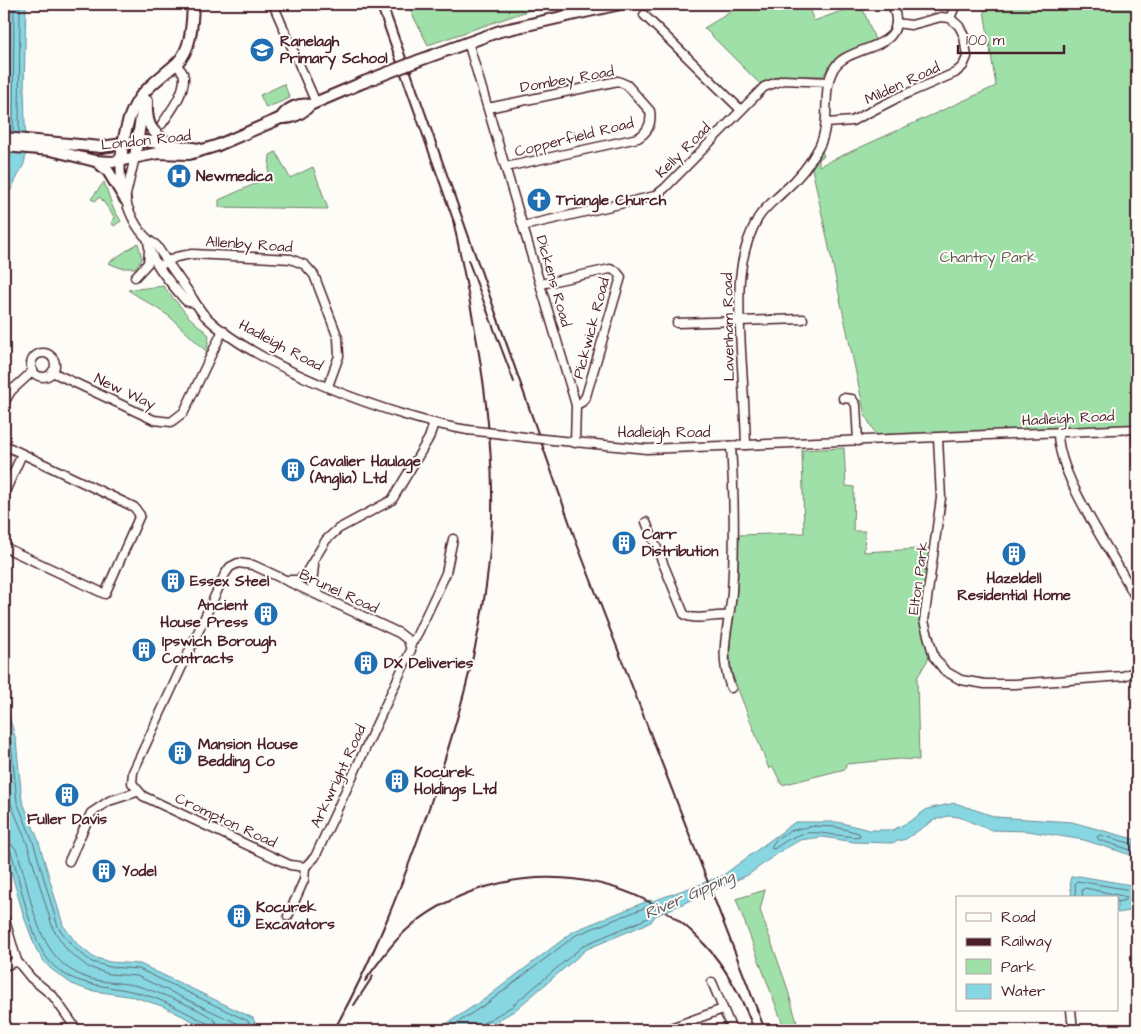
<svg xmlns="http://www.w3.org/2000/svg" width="1141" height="1034" viewBox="0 0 1141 1034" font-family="'Architects Daughter',sans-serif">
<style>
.green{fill:#9fe0a9;stroke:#74806a}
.water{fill:#86d7e1;stroke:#6e8d98}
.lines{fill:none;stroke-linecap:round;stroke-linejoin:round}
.shore{stroke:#626974;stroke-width:1}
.minor-casing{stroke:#4a1f2b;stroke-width:11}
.major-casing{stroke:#4a1f2b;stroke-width:14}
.minor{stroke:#fdfcf7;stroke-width:8}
.major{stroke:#fdfcf7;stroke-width:10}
.rail{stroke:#4a1f2b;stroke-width:2}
.minor-bridge-casing{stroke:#4a1f2b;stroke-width:11;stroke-linecap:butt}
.major-bridge-casing{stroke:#4a1f2b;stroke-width:14;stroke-linecap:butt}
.minor-bridge{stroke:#fdfcf7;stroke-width:8}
.major-bridge{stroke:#fdfcf7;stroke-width:10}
.labels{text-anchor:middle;stroke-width:4;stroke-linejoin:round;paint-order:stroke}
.poi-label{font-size:15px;font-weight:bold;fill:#4a1f2b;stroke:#fdfcf7;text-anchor:start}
.street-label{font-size:15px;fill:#4a1f2b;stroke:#fdfcf7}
.park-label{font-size:15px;fill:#645951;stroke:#fdfcf7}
.water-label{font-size:16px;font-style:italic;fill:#5c5662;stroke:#fdfcf7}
</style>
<rect width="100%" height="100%" fill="#fdfcf7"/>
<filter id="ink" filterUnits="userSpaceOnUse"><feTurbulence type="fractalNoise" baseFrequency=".02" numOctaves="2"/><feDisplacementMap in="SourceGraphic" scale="10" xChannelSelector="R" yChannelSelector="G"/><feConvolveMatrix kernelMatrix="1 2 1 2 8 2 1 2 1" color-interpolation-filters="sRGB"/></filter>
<g filter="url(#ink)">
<g class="green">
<polygon points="407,4 572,4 533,9 428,45"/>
<polygon points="744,4 807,4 814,21 861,4 875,40 841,54 833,61 823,76 785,76 760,84 704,28"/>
<polygon points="983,4 1137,4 1137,429 879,440 865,415 812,168 822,151 824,156 819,159 819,166 996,86"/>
<polygon points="284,84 290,98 266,108 260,95"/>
<polygon points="276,152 290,178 313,167 328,209 219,207 219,200 268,178 270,155"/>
<polygon points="104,182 113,208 121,221 114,226 111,222 115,218 100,197 95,201 91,199"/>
<polygon points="138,243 142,259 135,268 121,268 108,263"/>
<polygon points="163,286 189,317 209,335 207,352 169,316 128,290"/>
<path d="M844 448 846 486 854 487 853 531H865L864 552 937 548 925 623 930 656 917 678 919 760 899 759 846 764 845 769 782 785 773 767 769 769 732 674C726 645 734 618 737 589 739 572 737 553 738 535L804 533 802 450Z"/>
<polygon points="765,890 760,910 786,984 799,1030 785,1030 736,899"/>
</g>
<g class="water">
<polygon points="4,4 26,4 24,89 26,154 24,164 4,203"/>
<polygon points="4,699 16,740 22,800 38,839 63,925 77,944 93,957 110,962 140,964 253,1018 257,1028 260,1030 211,1030 162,1006 134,997 88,990 72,984 51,969 43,960 36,949 24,917 4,847"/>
<polygon points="955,803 996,817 1072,822 1137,840 1137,857 1084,840 1028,831 990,830 959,817 948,816 934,820 906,839 891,843 854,842 823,837 800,840 781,851 748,875 655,916 651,922 587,949 514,1011 481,1030 437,1030 486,998 574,931 650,900 653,901 722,876 795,822 837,822 870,830 893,830 912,820 927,809"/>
<polygon points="1079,876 1137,886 1137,910 1117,913 1117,898 1072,898 1070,881 1071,877"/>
</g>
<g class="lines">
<g class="shore">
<polyline points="5,132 6,4"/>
<polyline points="13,133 14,4"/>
<polyline points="19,133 20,4"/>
<polyline points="4,717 11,741 17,802 33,841 58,927 73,947 92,962 110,967 139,969 248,1021 252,1030"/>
<polyline points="4,739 11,804 27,843 53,929 68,951 88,967 109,974 137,976 243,1026 245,1030"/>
<path d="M815 826 836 827 859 833 860 836C856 839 818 831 806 833 794 835 784 842 774 849L771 848C777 831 800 828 815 826Z"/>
<path d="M4 842 11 844 16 849C32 891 33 952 78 974 97 984 118 981 138 986 154 991 203 1009 214 1020 217 1023 218 1026 218 1030"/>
<polyline points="1137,845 1100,835 1097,837 1099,840 1137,852"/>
<path d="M4 848 11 852C21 883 26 918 40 947 61 988 99 983 135 992 161 998 185 1012 209 1024L212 1030"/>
<polyline points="1076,898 1075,883 1077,881 1137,891"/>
<polyline points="1083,898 1082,890 1085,888 1127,897 1126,900 1117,902"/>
<polyline points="446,1030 489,1002 576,935 649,906 656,907 648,918 584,945 511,1007 482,1024 479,1030"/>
</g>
<defs>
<g id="minor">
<polyline points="273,4 316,103"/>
<polyline points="644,15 741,110"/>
<polyline points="950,18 956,4"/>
<polyline points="468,42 576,405 575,443"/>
<path d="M488 108 618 81 627 85 650 111C652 123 648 132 638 138L506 167"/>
<polyline points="827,123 852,121 899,97 955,73 963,66 967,57 964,36 959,26 950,18 941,17 911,25 896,23"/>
<path d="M162 124C170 112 185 93 184 77 184 72 179 68 175 64"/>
<path d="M121 160C118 187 131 231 156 245 166 260 177 276 188 291 194 300 198 308 205 316 257 367 396 419 468 430"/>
<polyline points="125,199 135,157"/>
<polyline points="523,226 655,196 665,188 764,87 783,80 829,82"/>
<path d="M148 240C148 259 174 287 186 301L194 303"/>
<polyline points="159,266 176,257 192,254 291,259 305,265 314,275 338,338 339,356 328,386"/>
<polyline points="135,277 148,263 149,250"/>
<polyline points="541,284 610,269 616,271 621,277 586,396 582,402 576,405"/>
<polyline points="677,323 803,319"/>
<circle cx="43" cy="365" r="12"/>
<polyline points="52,372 154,420 171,422 184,412 223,330"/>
<polyline points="843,398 852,399 856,405 858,441"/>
<polyline points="4,403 11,391 33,371"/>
<polyline points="1137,429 1137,464"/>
<polyline points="503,434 524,437"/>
<path d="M1058 434C1059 481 1116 556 1137 601"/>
<polyline points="938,438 941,498 924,621 934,657 945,671 961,680 985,684 1015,684 1123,676 1137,671"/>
<polyline points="553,440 647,449 1137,429"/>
<polyline points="4,445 134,507 140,515 105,594 4,547"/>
<path d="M746 445C745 414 743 382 741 351 739 304 734 261 758 218 765 207 775 200 784 191 799 178 810 164 819 147 832 122 821 92 833 70 847 42 913 54 892 4"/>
<path d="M731 446C734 493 735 544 732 591 730 627 717 651 731 688"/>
<polyline points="4,494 22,454"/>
<path d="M646 522 684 614C694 622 714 614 728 616"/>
<polygon points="238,563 253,565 399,633 408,640 411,650 315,857 305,867 290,865 143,796 132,783 133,772 225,574 230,567"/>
<polyline points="314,565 312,584 320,596"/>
<polyline points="287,580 297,580 304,576 326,540 338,529 392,500 429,438 434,423"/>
<polyline points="410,645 416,637 446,573 453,539"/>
<polyline points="69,861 91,813 109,801 137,792"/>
<polyline points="288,916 304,880 305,867"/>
<polyline points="4,917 17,961 31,978 53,996 77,1030"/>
<polyline points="4,966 17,961"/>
<polyline points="712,982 732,1030"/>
<polyline points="1071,1010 1073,1030"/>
<polyline points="665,1030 723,1009"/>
</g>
<g id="major">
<polyline points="420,60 500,31 620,4"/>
<path d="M147 101C146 124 150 131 168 143"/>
<path d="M281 118C287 108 299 103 310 105"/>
<polyline points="4,138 101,147 145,141 199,149"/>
<path d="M4 146 51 150 95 161 112 162 158 153 189 154 216 146 281 118C292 119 303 113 310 105L364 82"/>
<polyline points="135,157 144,98"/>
<path d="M121 160C123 139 127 115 140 97 150 84 165 74 177 63 192 49 192 23 193 4"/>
<polyline points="96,161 108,171 125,199"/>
</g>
</defs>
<use href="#minor" class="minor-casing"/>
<use href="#major" class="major-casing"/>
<use href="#minor" class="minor"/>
<use href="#major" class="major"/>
<g class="rail">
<polyline points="376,4 455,225"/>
<polyline points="387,4 577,544 765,1030"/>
<polyline points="468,260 514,382"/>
<path d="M365 981C379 962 393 941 411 926 497 856 631 862 706 946 728 970 743 1000 754 1030"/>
<polyline points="354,1005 373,976"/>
<path d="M334 1030C374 958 403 883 430 805 461 712 489 616 492 517 494 416 474 318 453 220"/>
</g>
<defs>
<g id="minor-bridge">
<polyline points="468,430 503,434"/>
<polyline points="524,437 553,440"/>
</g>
<polyline id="major-bridge" points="364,82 420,60"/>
</defs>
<use href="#minor-bridge" class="minor-bridge-casing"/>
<use href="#major-bridge" class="major-bridge-casing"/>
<use href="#minor-bridge" class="minor-bridge"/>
<use href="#major-bridge" class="major-bridge"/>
</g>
</g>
<defs>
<symbol id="school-disc" viewBox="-11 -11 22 22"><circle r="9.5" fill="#1f6fb2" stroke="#fdfcf7"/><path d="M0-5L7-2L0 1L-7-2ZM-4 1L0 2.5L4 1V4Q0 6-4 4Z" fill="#fff"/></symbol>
<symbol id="hospital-disc" viewBox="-11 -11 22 22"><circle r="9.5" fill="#1f6fb2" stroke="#fdfcf7"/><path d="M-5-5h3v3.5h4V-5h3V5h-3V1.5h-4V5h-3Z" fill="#fff"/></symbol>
<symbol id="church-disc" viewBox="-11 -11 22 22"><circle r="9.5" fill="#1f6fb2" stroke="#fdfcf7"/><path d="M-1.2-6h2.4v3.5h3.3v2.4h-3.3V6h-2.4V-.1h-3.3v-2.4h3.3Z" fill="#fff"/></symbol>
<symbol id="building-disc" viewBox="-11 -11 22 22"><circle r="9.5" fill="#1f6fb2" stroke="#fdfcf7"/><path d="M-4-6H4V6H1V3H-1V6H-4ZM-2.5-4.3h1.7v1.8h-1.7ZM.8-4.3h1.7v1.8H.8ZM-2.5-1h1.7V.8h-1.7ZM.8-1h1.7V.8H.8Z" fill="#fff"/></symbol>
</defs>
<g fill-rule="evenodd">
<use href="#school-disc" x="248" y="36" width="28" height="28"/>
<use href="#hospital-disc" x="165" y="162" width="28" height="28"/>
<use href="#church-disc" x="525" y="186" width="28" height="28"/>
<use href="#building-disc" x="279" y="456" width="28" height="28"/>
<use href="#building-disc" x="610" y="529" width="28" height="28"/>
<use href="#building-disc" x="1000" y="540" width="28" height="28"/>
<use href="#building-disc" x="159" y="567" width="28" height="28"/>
<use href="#building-disc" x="252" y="600" width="28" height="28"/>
<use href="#building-disc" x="130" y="636" width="28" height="28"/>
<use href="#building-disc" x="352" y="649" width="28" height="28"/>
<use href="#building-disc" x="166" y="739" width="28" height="28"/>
<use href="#building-disc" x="383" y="767" width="28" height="28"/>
<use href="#building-disc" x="53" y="781" width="28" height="28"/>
<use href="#building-disc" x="90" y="857" width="28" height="28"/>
<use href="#building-disc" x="225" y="902" width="28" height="28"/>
</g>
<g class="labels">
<g class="poi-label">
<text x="280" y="46">Ranelagh<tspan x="280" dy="17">Primary School</tspan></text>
<text x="196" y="181">Newmedica</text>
<text x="556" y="205">Triangle Church</text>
<text x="310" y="466">Cavalier Haulage<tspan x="310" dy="17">(Anglia) Ltd</tspan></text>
<text x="642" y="539">Carr<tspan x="642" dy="17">Distribution</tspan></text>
<text x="1014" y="583" text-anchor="middle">Hazeldell<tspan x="1014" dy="17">Residential Home</tspan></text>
<text x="190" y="586">Essex Steel</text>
<text x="248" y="610" text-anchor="end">Ancient<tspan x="248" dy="17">House Press</tspan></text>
<text x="162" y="646">Ipswich Borough<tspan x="162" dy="17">Contracts</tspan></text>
<text x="384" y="668">DX Deliveries</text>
<text x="198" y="749">Mansion House<tspan x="198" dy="17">Bedding Co</tspan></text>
<text x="414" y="777">Kocurek<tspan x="414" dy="17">Holdings Ltd</tspan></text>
<text x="67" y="824" text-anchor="middle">Fuller Davis</text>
<text x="122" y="876">Yodel</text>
<text x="256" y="912">Kocurek<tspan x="256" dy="17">Excavators</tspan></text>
</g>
<g class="street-label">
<text transform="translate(567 79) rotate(-10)" y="5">Dombey Road</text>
<text transform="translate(902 83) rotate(-25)" y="5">Milden Road</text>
<text transform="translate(574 137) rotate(-14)" y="5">Copperfield Road</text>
<text transform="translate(146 140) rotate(-6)" y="5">London Road</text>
<text transform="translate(683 150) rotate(-45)" y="5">Kelly Road</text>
<text transform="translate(249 244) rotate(4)" y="5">Allenby Road</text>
<text transform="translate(554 281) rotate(74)" y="5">Dickens Road</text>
<text transform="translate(728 327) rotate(-91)" y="5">Lavenham Road</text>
<text transform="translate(591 328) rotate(-75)" y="5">Pickwick Road</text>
<text transform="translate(281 345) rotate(28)" y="5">Hadleigh Road</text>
<text transform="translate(125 391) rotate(25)" y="5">New Way</text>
<text transform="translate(1068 418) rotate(-3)" y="5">Hadleigh Road</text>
<text x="664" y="437">Hadleigh Road</text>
<text transform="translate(918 578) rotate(-82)" y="5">Elton Park</text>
<text transform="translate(339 591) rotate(25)" y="5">Brunel Road</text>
<text transform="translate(338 776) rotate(-65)" y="5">Arkwright Road</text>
<text transform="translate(226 820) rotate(25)" y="5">Crompton Road</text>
</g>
<g class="park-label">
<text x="988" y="262">Chantry Park</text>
</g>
<g class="water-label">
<text transform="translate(689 894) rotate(-24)" y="6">River Gipping</text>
</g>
</g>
<rect width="1141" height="1034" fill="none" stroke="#fdfcf7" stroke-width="20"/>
<rect x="10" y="10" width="1121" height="1014" fill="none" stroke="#4a1f2b" stroke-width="2" filter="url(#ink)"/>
<rect x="956" y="896" width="162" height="115" fill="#fdfcf7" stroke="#b5a4a5"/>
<rect x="966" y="913" width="25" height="8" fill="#fdfcf7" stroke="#b5a4a5"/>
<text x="1001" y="922" font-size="15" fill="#4a1f2b">Road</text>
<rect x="966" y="938" width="25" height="8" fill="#4a1f2b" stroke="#b5a4a5"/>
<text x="1001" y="946" font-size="15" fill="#4a1f2b">Railway</text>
<rect x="966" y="959" width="25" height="15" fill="#9fe0a9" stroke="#b5a4a5"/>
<text x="1001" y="972" font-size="15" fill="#4a1f2b">Park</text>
<rect x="966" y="984" width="25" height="15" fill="#86d7e1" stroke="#b5a4a5"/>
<text x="1001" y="996" font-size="15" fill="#4a1f2b">Water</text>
<path d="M958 45v8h106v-8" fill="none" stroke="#4a1f2b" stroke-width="2.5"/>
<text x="966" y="45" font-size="15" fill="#4a1f2b" stroke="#fdfcf7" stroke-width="4" paint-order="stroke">100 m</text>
</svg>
